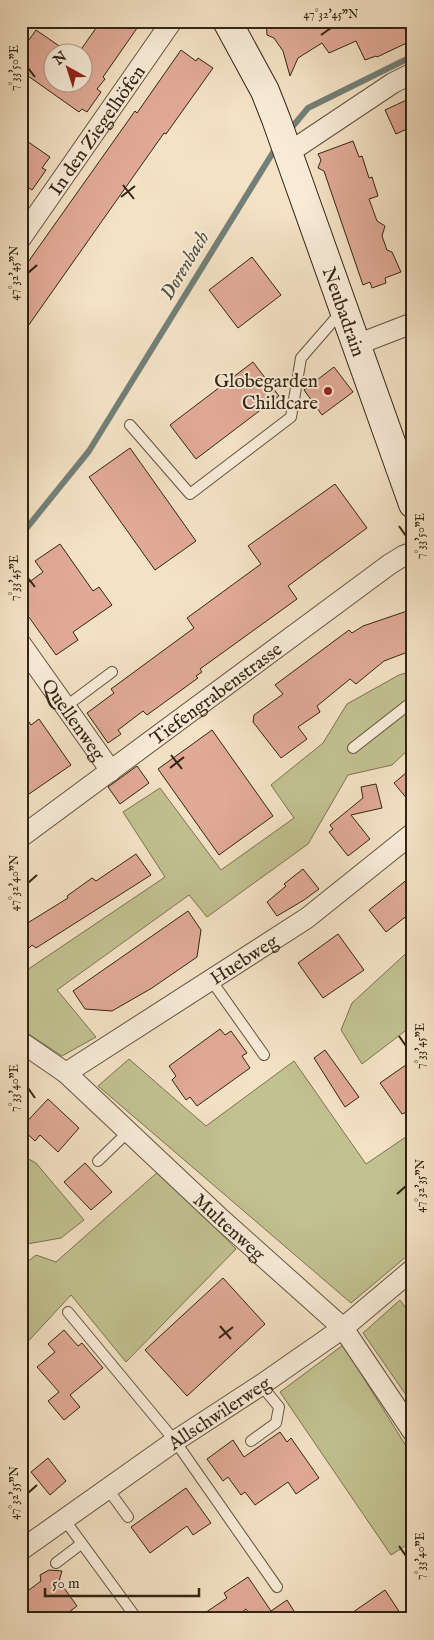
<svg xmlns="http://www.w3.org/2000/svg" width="434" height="1640" viewBox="0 0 434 1640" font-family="'IM FELL English',serif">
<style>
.green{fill:#c2c190;stroke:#7a7352}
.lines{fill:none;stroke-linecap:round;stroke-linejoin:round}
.stream{stroke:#728078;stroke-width:6}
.building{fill:#e1aa97;stroke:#322514}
.lane-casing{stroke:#625440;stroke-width:12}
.street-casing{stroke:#625440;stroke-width:22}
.secondary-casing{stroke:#322514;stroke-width:30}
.lane{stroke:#f8ecd9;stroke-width:10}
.street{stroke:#f8ecd9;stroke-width:20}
.secondary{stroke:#f8ecd9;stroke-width:28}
.ticks{fill:none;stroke:#322514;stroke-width:2}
.poi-dot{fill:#8f2418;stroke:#f8ecd9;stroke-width:2}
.labels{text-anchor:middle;stroke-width:4;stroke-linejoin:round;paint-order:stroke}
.street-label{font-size:19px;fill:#322514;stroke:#f8ecd9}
.poi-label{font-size:19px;fill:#322514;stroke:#f8ecd9;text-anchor:end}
.water-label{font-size:20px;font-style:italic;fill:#525346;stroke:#f8ecd9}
.neatline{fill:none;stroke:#322514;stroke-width:2}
.ticks-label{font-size:12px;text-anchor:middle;fill:#322514}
</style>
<rect width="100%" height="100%" fill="#f4e2c5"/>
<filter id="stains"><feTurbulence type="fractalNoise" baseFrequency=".004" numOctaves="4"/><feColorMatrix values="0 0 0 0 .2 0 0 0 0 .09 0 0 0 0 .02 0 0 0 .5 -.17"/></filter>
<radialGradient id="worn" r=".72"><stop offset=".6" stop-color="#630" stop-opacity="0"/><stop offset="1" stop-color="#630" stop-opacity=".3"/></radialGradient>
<g class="green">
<polygon points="413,671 413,745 392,765 348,775 308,844 207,917 189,895 57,990 96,1037 62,1056 21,1029 21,974 165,877 123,812 160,788 221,870 294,818 271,785 323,743 347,704 399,675"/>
<polygon points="413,947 413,1025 362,1064 341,1030 352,1003"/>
<polygon points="129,1059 206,1126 294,1061 366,1164 413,1132 413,1251 351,1303 98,1086"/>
<polygon points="21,1155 36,1163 84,1220 61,1238 21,1245"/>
<polygon points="160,1170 236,1249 126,1362 71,1295 21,1349 21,1267 36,1255 56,1262"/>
<polygon points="400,1300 413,1318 413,1405 363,1333"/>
<polygon points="343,1345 413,1457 413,1541 391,1555 280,1392"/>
</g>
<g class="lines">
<g class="stream">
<polyline points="288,132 308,108 413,56"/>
<polyline points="21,535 89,451 277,146"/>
</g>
</g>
<g class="building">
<polygon points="101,21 142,21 103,77 105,79 97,89 101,92 87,112 82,109 79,112 21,71 21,51 36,30 68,52 52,52 52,82 82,82 82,48"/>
<polygon points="266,21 413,21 413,40 377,57 376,56 365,60 356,41 329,53 322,43 298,58 290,76 283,51 274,38 267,35"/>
<polygon points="181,50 196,61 198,58 213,68 166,134 164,133 21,336 21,272 135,111 137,113"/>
<polygon points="413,97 413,126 396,134 385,110"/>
<polygon points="21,137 50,157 42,168 46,170 32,190 21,183"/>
<polygon points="353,141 359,157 362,156 369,178 372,177 378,196 369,199 377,221 385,226 382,236 387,250 392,252 401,272 385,278 386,283 372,288 370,282 363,285 324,171 318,168 321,160 318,154"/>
<polygon points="252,257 281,295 238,328 209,290"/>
<polygon points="253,362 279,396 196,459 170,425"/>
<polygon points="334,367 353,392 322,415 304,390"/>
<polygon points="130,448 196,541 155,570 89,477"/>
<polygon points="335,484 367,528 288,586 297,599 200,669 202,672 196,676 198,678 147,715 143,711 118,730 121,734 108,743 87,713 114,693 111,689 194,628 187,618 261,564 248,546"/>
<polygon points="60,544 93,591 99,587 112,605 73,632 78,640 56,655 21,606 21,588 43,572 35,561"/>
<polygon points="413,609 413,650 384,661 356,684 350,679 317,706 320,712 298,727 307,739 281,758 253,722 254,715 283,694 275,685 349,630 352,633 363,626"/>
<polygon points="21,710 31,725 39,719 71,765 29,794 21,783"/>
<polygon points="212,730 273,816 219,855 158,769"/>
<polygon points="137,766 149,783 120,804 108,787"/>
<polygon points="413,767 413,806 394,783"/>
<polygon points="376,784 382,808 351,815 370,839 348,856 329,832 333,829 330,825 363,798 361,787"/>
<polygon points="136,854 151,875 36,948 32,945 21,956 21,927 68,898 67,896 92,878 96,881"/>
<polygon points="303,869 319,889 304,900 277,916 267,902 286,886 284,884"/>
<polygon points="413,875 413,911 386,932 369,910"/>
<polygon points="188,911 201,930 197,957 152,988 112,1011 85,1009 73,991"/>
<polygon points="338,934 364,970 323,998 298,963"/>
<polygon points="220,1029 225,1035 231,1031 247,1053 242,1056 250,1068 197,1106 190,1097 186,1100 172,1080 176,1076 169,1066"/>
<polygon points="325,1050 359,1097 345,1107 314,1058"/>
<polygon points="413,1060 413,1109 402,1114 380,1083"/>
<polygon points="48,1099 79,1128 58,1152 40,1135 35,1141 21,1128"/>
<polygon points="85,1163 112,1192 91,1210 64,1182"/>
<polygon points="223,1278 265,1324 187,1396 145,1350"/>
<polygon points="64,1330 78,1346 82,1343 103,1368 70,1395 80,1407 64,1420 48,1401 59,1392 37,1367 55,1352 48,1344"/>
<polygon points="280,1432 287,1442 291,1438 319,1478 296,1494 288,1482 255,1505 245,1492 241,1495 228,1477 223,1481 207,1459 233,1440 244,1457"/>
<polygon points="48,1458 66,1481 50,1495 31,1472"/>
<polygon points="186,1488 211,1523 193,1535 187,1526 150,1553 131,1527"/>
<polygon points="49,1570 62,1571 59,1581 77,1606 60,1619 21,1619 21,1596 41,1581 40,1575"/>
<polygon points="248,1577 271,1611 287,1600 299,1619 253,1619 246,1609 233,1619 196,1619 227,1598 224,1593"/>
<polygon points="385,1590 404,1619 343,1619"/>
</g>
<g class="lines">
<defs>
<g id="lane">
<polyline points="130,425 190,494 291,417 301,358 341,312"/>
<polyline points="65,707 112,672"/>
<polyline points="353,748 413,701"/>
<polyline points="211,980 264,1055"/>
<polyline points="98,1161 128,1132"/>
<polyline points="68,1312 175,1441 277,1587"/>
<polyline points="251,1441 276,1423 279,1407 261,1385"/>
<polyline points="107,1488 128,1517"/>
<polyline points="64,1519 137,1619"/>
<polyline points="56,1563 81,1544"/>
</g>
<g id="street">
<polyline points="288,153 393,83 413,73"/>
<path id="s1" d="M21 238 172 21"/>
<polyline points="356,345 413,323"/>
<path id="s2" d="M21 644 111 771"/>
<path id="s3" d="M21 837 390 564 403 556 413 552"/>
<path id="s4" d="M21 1042 66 1073 221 1219 343 1328 413 1432"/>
<path id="s5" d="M66 1073 307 918 413 833"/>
<path id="s6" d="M21 1550 175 1441 261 1385 343 1328 413 1269"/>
</g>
<g id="secondary">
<path id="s7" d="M227 21 265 91 276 119 413 504"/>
</g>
</defs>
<use href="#lane" class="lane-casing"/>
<use href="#street" class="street-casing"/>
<use href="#secondary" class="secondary-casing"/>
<use href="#lane" class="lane"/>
<use href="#street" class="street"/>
<use href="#secondary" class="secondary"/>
</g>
<path class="ticks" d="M321 35 331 28M28 68 35 77M123 185 134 199M121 197 135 186M28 273 37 265M399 526 406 536M28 578 35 587M171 755 182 769M170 768 184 757M28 883 37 875M399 1036 406 1046M28 1088 35 1098M397 1194 406 1186M220 1326 231 1339M219 1338 233 1327M28 1493 37 1485M399 1546 406 1556"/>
<circle class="poi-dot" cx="328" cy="391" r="5"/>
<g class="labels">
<g class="street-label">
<text dy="7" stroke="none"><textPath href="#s1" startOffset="132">In den Ziegelhöfen</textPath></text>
<text dy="7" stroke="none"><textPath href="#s7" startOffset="314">Neubadrain</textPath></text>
<text dy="7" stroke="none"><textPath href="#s3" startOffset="242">Tiefengrabenstrasse</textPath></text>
<text dy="7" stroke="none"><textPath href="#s2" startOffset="92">Quellenweg</textPath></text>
<text dy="7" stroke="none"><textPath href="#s5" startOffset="211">Huebweg</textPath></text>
<text dy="7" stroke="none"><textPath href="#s4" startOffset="279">Multenweg</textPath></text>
<text dy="7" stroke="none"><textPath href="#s6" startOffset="241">Allschwilerweg</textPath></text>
</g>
<g class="poi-label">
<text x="318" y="387">Globegarden<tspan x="318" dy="22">Childcare</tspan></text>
</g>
<g class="water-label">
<text transform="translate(184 265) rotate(-59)" y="7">Dorenbach</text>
</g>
</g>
<rect width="434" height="1640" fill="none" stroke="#f4e2c5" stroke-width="55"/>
<g transform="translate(68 68) rotate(321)"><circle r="24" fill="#f8ecd9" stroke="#a99c8a"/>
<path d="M0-4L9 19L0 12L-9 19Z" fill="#8f2418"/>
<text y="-8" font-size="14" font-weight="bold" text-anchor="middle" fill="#322514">N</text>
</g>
<path d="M45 1588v8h154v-8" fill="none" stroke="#322514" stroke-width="2.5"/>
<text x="52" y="1588" font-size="15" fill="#322514" stroke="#f8ecd9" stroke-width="4" paint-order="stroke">50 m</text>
<rect x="28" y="28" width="378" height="1584" class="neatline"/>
<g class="ticks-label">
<text x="331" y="18">47°32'45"N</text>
<text transform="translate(14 68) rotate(-90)" y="4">7°33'50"E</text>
<text transform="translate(14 273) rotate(-90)" y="4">47°32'45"N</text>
<text transform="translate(420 536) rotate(-90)" y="4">7°33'50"E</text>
<text transform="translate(14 578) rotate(-90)" y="4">7°33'45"E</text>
<text transform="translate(14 883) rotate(-90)" y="4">47°32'40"N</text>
<text transform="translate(420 1046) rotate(-90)" y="4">7°33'45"E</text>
<text transform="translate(14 1088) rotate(-90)" y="4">7°33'40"E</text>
<text transform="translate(420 1186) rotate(-90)" y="4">47°32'35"N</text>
<text transform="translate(14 1493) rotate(-90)" y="4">47°32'35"N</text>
<text transform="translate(420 1556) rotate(-90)" y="4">7°33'40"E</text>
</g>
<rect width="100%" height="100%" filter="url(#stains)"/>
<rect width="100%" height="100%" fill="url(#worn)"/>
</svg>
